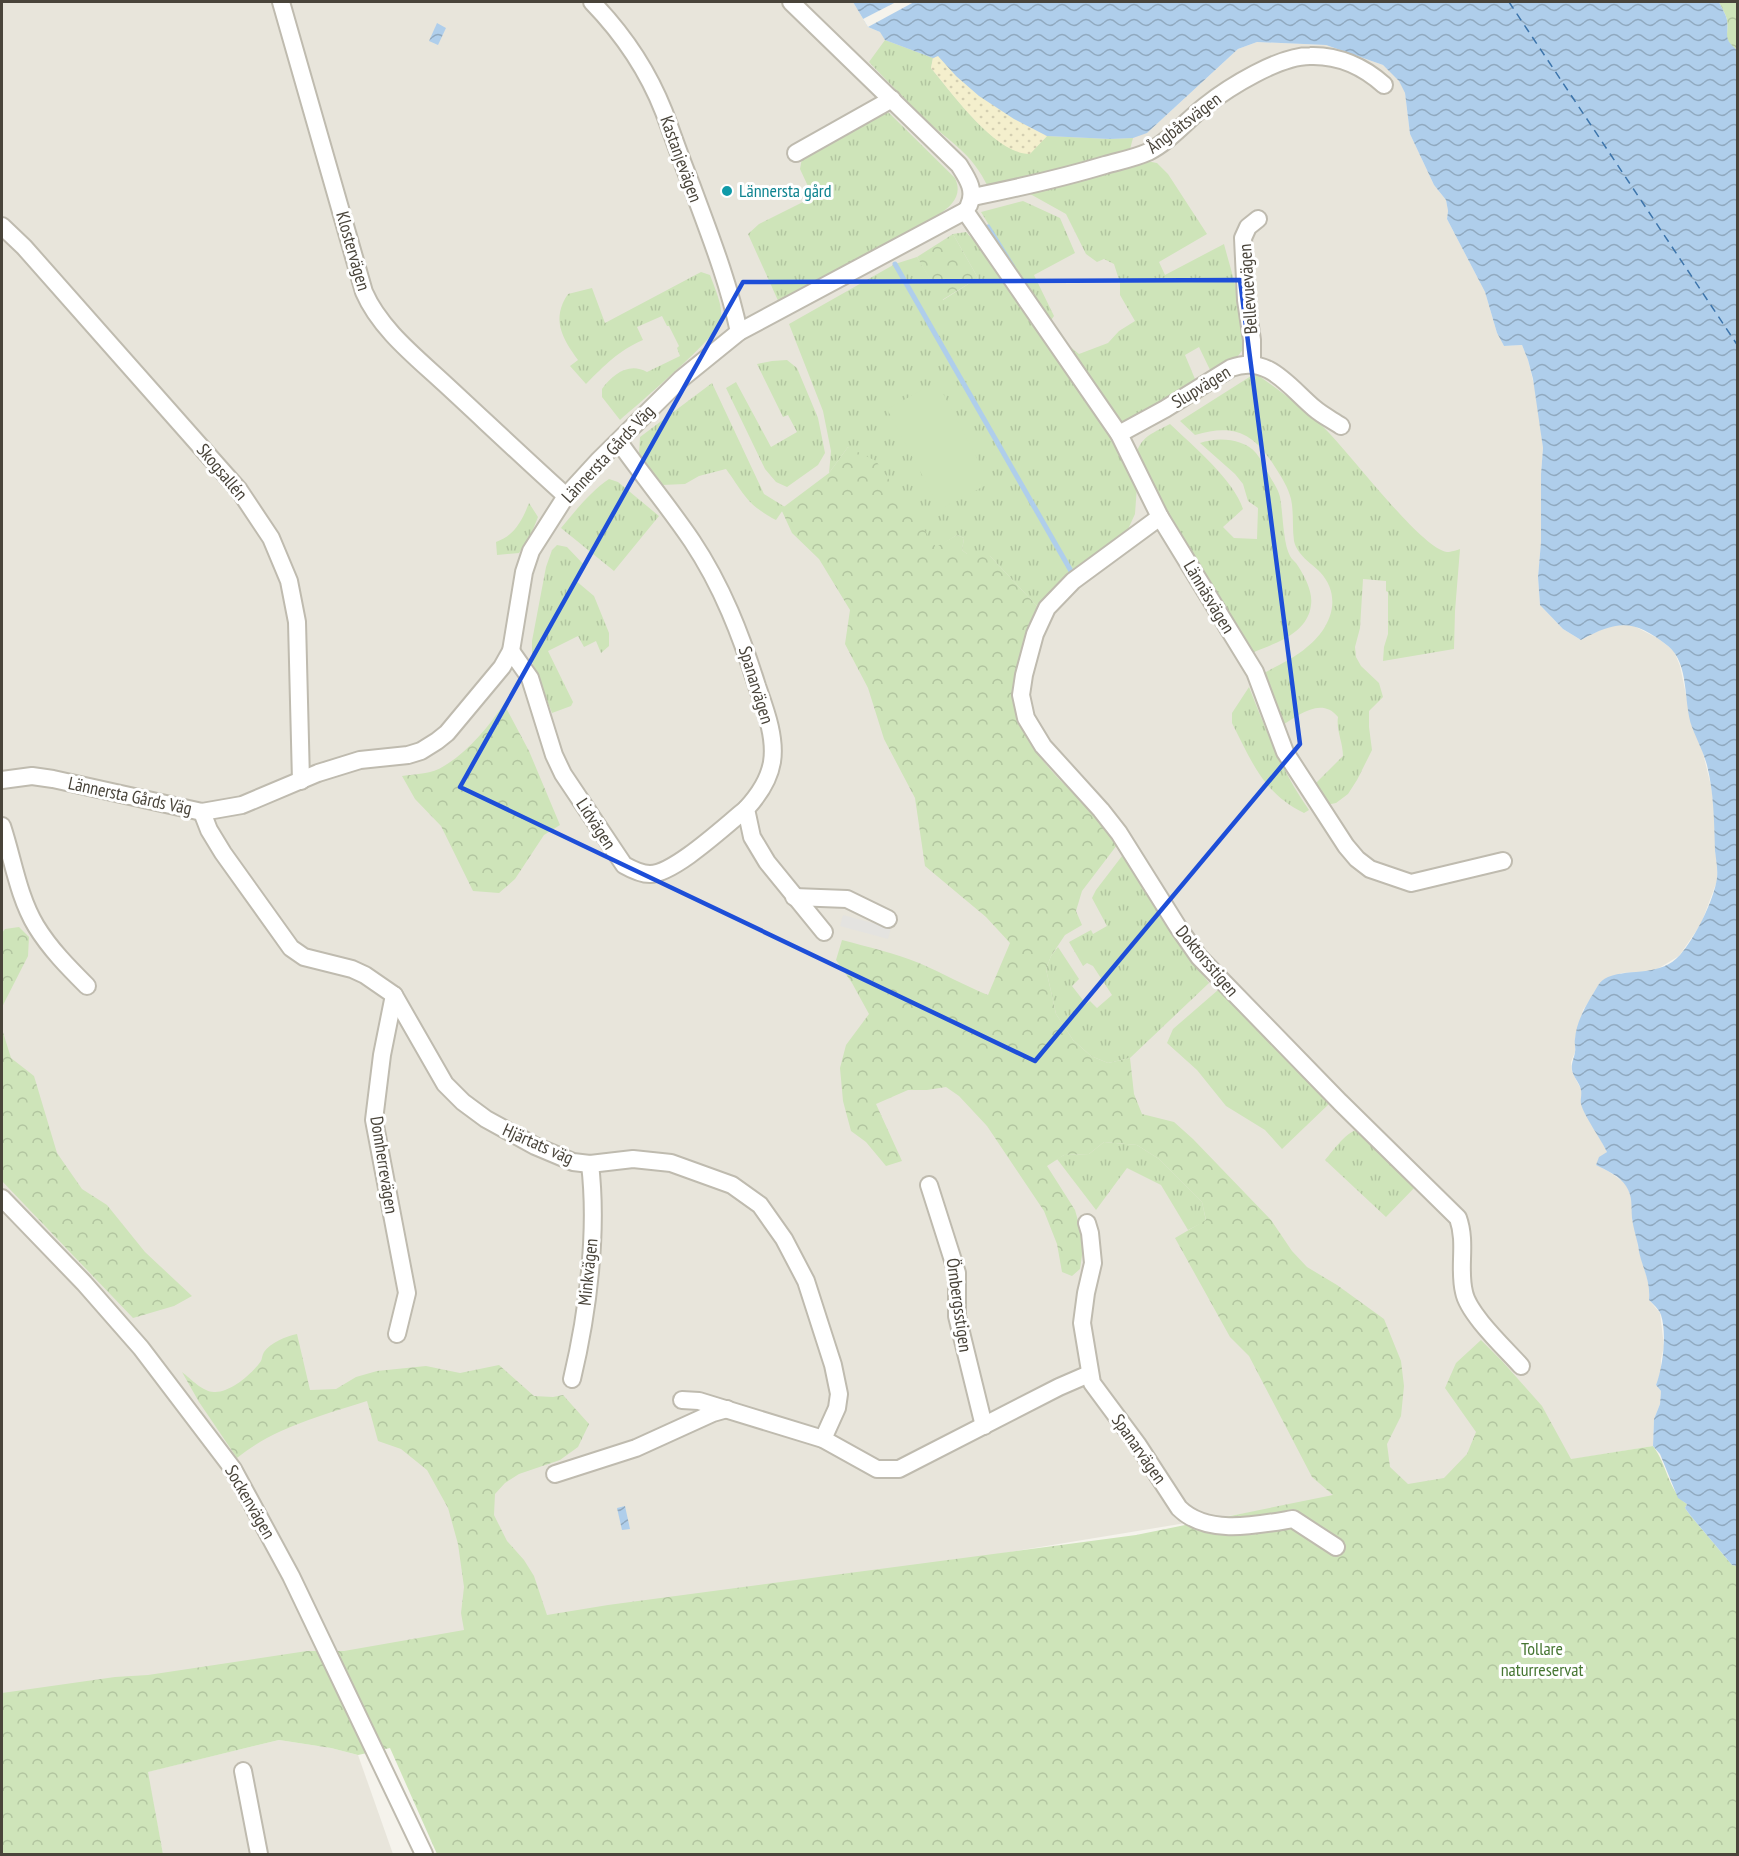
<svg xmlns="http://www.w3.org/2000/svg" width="1739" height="1856" viewBox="0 0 1739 1856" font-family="'PT Sans Narrow',sans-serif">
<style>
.residential{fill:#e8e5db}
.grass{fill:url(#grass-tufts)}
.forest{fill:url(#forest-crowns)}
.sand{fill:url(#sand-dots)}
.garden{fill:#cee4b9}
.parking{fill:#e4e3e0}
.water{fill:url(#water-waves)}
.pier{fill:#f5f3ec}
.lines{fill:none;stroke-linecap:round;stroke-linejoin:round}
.stream{stroke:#afceeb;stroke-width:5}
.ferry{stroke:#3c74ab;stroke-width:1.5;stroke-dasharray:8 6;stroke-linecap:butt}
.minor-casing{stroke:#bfbbaf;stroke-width:20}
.minor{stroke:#fff;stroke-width:16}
.marked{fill:none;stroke:#1d4ed8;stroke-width:4.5;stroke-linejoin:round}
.culture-dot{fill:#0f9aa8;stroke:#fff;stroke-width:2}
.labels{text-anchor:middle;stroke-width:6;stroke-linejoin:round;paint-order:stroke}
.street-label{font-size:18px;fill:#49443a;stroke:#fff}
.culture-label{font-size:18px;fill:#0d838f;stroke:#fff;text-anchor:start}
.park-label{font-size:18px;fill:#467632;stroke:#fff}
</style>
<defs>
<pattern id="grass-tufts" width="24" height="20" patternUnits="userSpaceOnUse" patternTransform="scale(1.5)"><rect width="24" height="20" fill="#cee4b9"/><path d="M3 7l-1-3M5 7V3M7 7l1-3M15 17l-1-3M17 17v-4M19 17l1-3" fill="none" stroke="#b2c5a0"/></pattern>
<pattern id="forest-crowns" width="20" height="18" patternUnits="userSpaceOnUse" patternTransform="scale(1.5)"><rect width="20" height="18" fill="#cee4b9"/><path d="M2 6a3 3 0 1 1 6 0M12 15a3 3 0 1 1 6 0" fill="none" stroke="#b2c5a0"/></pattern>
<pattern id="sand-dots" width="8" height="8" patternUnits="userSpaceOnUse" patternTransform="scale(1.5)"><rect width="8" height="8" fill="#f4efcd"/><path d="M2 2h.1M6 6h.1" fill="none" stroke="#d3ceb1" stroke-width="1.8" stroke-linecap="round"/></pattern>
<pattern id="water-waves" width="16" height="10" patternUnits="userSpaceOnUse" patternTransform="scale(1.5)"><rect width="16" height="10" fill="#afceeb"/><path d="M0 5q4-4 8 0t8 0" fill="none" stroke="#90a9bf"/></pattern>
</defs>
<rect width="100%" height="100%" fill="#f5f3ec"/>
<g class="residential">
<polygon points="2,2 853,2 868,27 880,32 1147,133 1238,49 1257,42 1326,45 1383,65 1399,80 1405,93 1410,134 1434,185 1446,200 1448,211 1447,219 1485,292 1497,333 1504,346 1522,345 1528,360 1538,401 1543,448 1541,474 1541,542 1538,577 1540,605 1563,629 1581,640 1604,628 1618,625 1634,626 1659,639 1674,651 1680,666 1693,728 1700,741 1711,786 1716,822 1715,852 1718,866 1717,881 1701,924 1679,956 1654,971 1621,973 1592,997 1583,1010 1575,1039 1575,1052 1571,1062 1572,1072 1582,1091 1590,1119 1607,1152 1596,1165 1608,1171 1625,1183 1633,1199 1632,1219 1637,1235 1638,1247 1650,1288 1649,1300 1660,1313 1664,1346 1661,1359 1661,1371 1656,1385 1661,1391 1660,1404 1654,1419 1653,1446 628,1615 2,1702"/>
<polygon points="279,1740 331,1748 358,1755 393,1854 163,1854 147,1772"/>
</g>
<g class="grass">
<path d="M885 40 933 58 931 68C952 93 996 155 1030 153L1047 136 1110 139 1133 138 1129 153 988 187C972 153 951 143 925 119 906 100 887 81 869 62Z"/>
<path d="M886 110 955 178C963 195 952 206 938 215L780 305 748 234 759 224 813 197 800 169 802 158Z"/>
<path d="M1141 160 1157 163 1168 174 1207 234 1159 262 1165 275 1224 244C1229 264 1250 329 1244 346 1240 359 1223 367 1212 374L1199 347 1185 355 1195 379 1188 389 1130 423 1119 422 1068 345 1079 354 1108 343 1119 331 1135 321 1120 295V283L1114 264 1104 259 1097 262 1086 254 1066 214 1023 190Z"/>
<polygon points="1023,201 1060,218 1075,253 1034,275 1054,316 1049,323 981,212"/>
<polygon points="966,232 986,254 1104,427 1132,472 1137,486 1135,514 1124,538 1060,584 1037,606 990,556 967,554 962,550 964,538 957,535 936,548 848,447 829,473 831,451 823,411 789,324 895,264 917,257 943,300 978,278 953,234"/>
<path d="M701 272 710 275C715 289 723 305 721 320 718 337 637 405 620 420L602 397V389C613 374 629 362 647 372L680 356 677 348 679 346 669 326H667L662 316 637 327 643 340C618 351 605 365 586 384L570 366 578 360C562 338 551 319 568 294L592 288 605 323Z"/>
<polygon points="787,360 797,368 818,418 825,453 818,465 787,487 776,482 765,469 726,388 736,382 771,447 797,432 788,415 783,417 757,364 772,361"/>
<path d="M1258 375C1278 390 1299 404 1317 421 1344 444 1419 548 1447 552 1451 552 1457 550 1460 549L1455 611 1454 649 1383 661 1384 647 1388 634V592L1386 591V581L1363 579 1360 628 1355 647 1356 657 1361 666 1379 683 1383 697 1369 711V727L1372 750 1357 780 1348 794 1336 803 1326 805 1315 784 1343 756C1343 742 1336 731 1338 717 1321 696 1298 716 1281 726L1264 673C1278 665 1295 658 1307 647 1331 628 1343 597 1320 572 1311 563 1297 555 1294 541 1292 527 1294 513 1291 499 1288 487 1282 478 1275 467 1254 433 1234 423 1195 435L1180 421 1251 376Z"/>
<path d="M712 383 764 494 785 507 776 520C746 504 745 495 726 469L699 476 685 484 662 485 639 453 640 437Z"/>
<path d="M1170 424C1192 445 1234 480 1243 509L1223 527 1234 538 1257 539 1258 508 1248 501 1243 484 1235 474 1200 443C1217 437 1243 438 1256 453 1261 459 1264 466 1268 473 1272 481 1278 488 1280 497 1283 513 1283 543 1290 556 1292 560 1296 562 1298 566 1305 577 1313 592 1311 605 1308 633 1276 643 1254 652L1248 647 1174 532 1136 454C1142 435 1154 433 1170 424Z"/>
<path d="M609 479 618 482 659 516 614 571 561 528C576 510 590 492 609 479Z"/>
<path d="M529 503 538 517 530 537 519 553 497 555 496 542C514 536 522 521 529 503Z"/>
<polygon points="557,545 567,547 586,567 575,580 594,596 609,633 609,646 601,653 596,641 584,647 578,636 548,651 573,702 571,706 552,713 532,662 532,641 546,567 552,550"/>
<path d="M1249 687C1266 730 1282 772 1309 810L1304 813C1263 793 1252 762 1232 723V713Z"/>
<path d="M1122 856C1133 860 1138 876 1144 886 1163 920 1185 952 1209 983L1130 1058 1108 1063 1091 1056 1073 1040 1056 1014 1046 969 1051 956 1058 947 1079 979 1072 986 1086 1004 1090 1001 1097 1008 1112 995 1093 966 1087 963 1083 966 1069 942 1091 930 1093 934 1107 926 1092 898 1096 890Z"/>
<polygon points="1218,990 1330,1103 1282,1149 1265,1130 1226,1106 1197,1070 1167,1043 1173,1029"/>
<path d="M1360 1129 1416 1186 1386 1217 1325 1160C1334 1150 1346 1131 1360 1129Z"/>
<polygon points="1104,1142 1137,1145 1159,1159 1202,1202 1206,1221 1188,1230 1161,1185 1127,1168 1096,1210 1057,1159 1064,1155 1089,1154"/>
</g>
<g class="forest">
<path d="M1719 2H1737V51C1722 38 1729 36 1727 20 1726 14 1721 7 1719 2Z"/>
<polygon points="953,234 978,278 942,300 917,257"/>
<path d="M848 447 876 461 936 547 957 535 964 538 962 550 967 554 981 550 990 556 1037 606C1028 637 1013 671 1015 705 1017 731 1044 764 1062 782 1082 801 1104 820 1117 845L1082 891 1076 911 1082 925 1065 935 1051 956 1046 969 1056 1014 1073 1040 1091 1056 1108 1063 1130 1058 1134 1094 1142 1114 1174 1122 1193 1139 1271 1220 1292 1251 1307 1267 1337 1285 1384 1319 1401 1361 1404 1386 1401 1416 1387 1444 1390 1467 1408 1484 1444 1478 1467 1454 1476 1432 1445 1388 1456 1363 1481 1340 1502 1361 1542 1406 1571 1459 1653 1446C1667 1464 1668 1491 1687 1504L1685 1508 1690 1515 1732 1565 1737 1566V1854H437L390 1748 358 1755 331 1748 279 1740 148 1772 163 1854H2V1693L115 1677 148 1675 307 1651H344L464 1630 461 1613 464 1587 458 1544 448 1508 427 1470 401 1449 378 1441 367 1401C323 1415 273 1428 237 1458L199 1402 182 1372C191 1379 203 1392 214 1392 230 1393 252 1374 261 1361 262 1359 262 1355 264 1352 270 1343 286 1336 297 1334L310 1390 336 1389 356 1377 377 1371 426 1366 460 1373 499 1365 534 1396 553 1397 563 1395 589 1424 578 1447 560 1460 519 1474 505 1483 495 1494 494 1515 507 1541 524 1560 534 1576 547 1615 608 1605 1136 1535 1333 1495 1312 1477 1249 1356 1230 1337 1175 1238 1206 1220 1202 1202 1159 1159 1137 1145 1104 1142 1089 1154 1064 1155 1047 1166 1075 1210 1084 1242 1080 1269 1072 1276 1062 1272 1057 1244 1044 1211 987 1126 959 1096 946 1087 927 1090H908L876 1104 902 1161 886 1166 866 1142 851 1131 843 1101 840 1068 846 1045 869 1014 852 983 836 960 842 940C868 947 895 953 919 963 943 973 965 986 988 995L1010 943 986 917 925 866 915 798 884 739 868 688 845 644 850 610 819 559 792 533 781 509 829 473Z"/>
<path d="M504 704 529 751 560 825 544 835 515 879 499 893 473 891 441 826 415 799 402 776C416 774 432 774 444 766 468 752 489 726 504 704Z"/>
<polygon points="19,927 29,937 28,956 2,1007 2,933 5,929"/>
<polygon points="2,1029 11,1058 34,1076 57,1153 82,1189 107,1205 145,1252 192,1296 174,1306 133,1318 2,1181"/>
</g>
<path class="sand" d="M938 56C968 90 1006 115 1047 136L1030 154C996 155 952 93 931 68L933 58Z"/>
<polygon class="garden" points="937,382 990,483 940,509 887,409"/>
<polygon class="parking" points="843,915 891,928 888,939 840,926"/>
<g class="water">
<path d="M853 2H1719C1721 7 1726 14 1727 20 1729 36 1722 38 1738 51L1737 1566 1732 1565 1690 1515 1685 1508 1687 1504 1678 1498 1660 1454 1653 1446 1654 1419 1660 1404 1661 1391 1656 1385C1663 1367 1667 1333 1661 1315 1659 1309 1653 1304 1649 1300 1651 1278 1640 1265 1638 1245 1636 1236 1633 1227 1632 1218 1631 1205 1633 1197 1626 1186 1620 1176 1606 1170 1596 1165L1599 1157 1607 1152C1601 1139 1584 1116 1581 1104 1580 1100 1582 1095 1581 1090 1580 1083 1573 1077 1572 1070 1571 1063 1574 1059 1575 1052 1576 1048 1574 1043 1575 1039 1576 1024 1584 1009 1591 997 1597 989 1598 981 1608 977 1632 968 1660 977 1680 955 1695 938 1714 900 1717 878 1718 868 1716 860 1715 851 1714 821 1714 794 1707 765 1703 751 1697 740 1692 727 1683 702 1690 664 1668 646 1634 619 1618 620 1581 640L1563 629 1540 605 1538 577 1541 542V474L1543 448 1533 379 1528 360 1522 345 1504 346 1497 333 1485 292 1447 219 1448 211 1446 200 1434 185 1410 134 1405 93 1399 81 1383 65 1326 45 1257 42 1238 49 1147 133 1133 138 1110 139 1047 136 1014 119 979 96 956 76 938 56 933 58 885 40 880 32 868 27Z"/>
<polygon points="437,23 446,28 438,45 429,41"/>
<polygon points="625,1506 630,1529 622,1530 617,1508"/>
</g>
<polygon class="pier" points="896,2 914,2 868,27 863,19"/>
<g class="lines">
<g class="stream">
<polyline points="988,227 1013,267"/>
<polyline points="895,264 1071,571"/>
</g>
<polyline class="ferry" points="1509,2 1738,346"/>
<defs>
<g id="minor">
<path d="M281 2 364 292C380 329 416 357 445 384 485 421 525 459 566 496"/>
<path d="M592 2C622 33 648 71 664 112 673 136 681 160 691 184 709 233 728 280 739 332"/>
<path d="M791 2 959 165C967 178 976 190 969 205"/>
<polyline points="796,153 892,99"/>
<path d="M973 197C1017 188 1062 178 1105 165 1119 161 1135 158 1148 152 1170 141 1186 121 1205 106 1229 87 1279 56 1310 56 1338 55 1364 67 1384 85"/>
<polyline points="965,211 1119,434 1160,517 1255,672 1285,752 1346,846 1357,859 1370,869 1411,883 1503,861"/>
<polyline points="2,226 24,247 239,490 271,538 289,581 297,622 301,781"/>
<polyline points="1252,364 1252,340 1246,300 1243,238 1248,227 1258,219"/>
<path d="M1119 434 1165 409 1231 368C1268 354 1289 387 1314 408 1322 415 1332 420 1341 426"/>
<path d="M619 442C643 476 669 507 692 541 722 586 741 635 757 686 765 709 776 737 772 762 769 780 758 796 746 809L752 837 767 862 824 932"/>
<path d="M1160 517 1073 581 1047 608 1035 634 1024 675 1021 695 1026 718 1043 746 1101 810 1119 833 1178 927 1199 957 1340 1102 1458 1218C1467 1243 1458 1268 1464 1292 1468 1314 1506 1349 1521 1366"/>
<path d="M511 651 530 678 554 755 563 774 624 865C631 869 641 874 650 874 674 874 726 825 746 809"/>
<polyline points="2,780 32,776 53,779 202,812 242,805 318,773 360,760 408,755 421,751 437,741 447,733 502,667 511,651 524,572 531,551 566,496 599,460 681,379 739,332 965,211"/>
<polyline points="202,812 209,830 223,853 291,948 304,957 352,969 365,975 394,995 445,1084 463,1102 486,1119 535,1146 573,1162 590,1164 633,1159 671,1163 732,1185 760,1205 784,1239 806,1281 833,1365 839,1394 837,1408 823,1439"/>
<path d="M2 826C13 859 18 896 36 926 50 949 69 968 87 986"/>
<polyline points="794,897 847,899 888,919"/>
<polyline points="394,995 382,1055 374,1120 407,1293 397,1334"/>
<polyline points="929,1185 957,1273 957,1316 984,1426"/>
<polyline points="2,1198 84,1283 141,1348 233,1469 291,1576 424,1854"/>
<path d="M1087 1223 1090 1233 1093 1263 1086 1293 1082 1323 1092 1383 1138 1445 1179 1508C1207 1536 1257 1525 1293 1519L1336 1547"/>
<path d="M572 1379C588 1312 598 1232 590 1164"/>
<polyline points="682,1400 699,1401 823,1439 877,1469 899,1469 1059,1387 1089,1374"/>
<polyline points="555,1474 636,1448 713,1413 727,1409"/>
<polyline points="243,1771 259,1854"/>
</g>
</defs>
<use href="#minor" class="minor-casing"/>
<use href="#minor" class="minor"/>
</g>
<path class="marked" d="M1240 280 1300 744 1035 1061 460 787 743 282Z"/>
<circle class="culture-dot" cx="727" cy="191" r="6"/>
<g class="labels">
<g class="street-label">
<text transform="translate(1184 123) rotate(-37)" y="6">Ångbåtsvägen</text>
<text transform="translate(681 159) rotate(70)" y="6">Kastanjevägen</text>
<text transform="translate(353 251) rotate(74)" y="6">Klostervägen</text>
<text transform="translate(1248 289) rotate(-94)" y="6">Bellevuevägen</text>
<text transform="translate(1201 387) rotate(-31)" y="6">Slupvägen</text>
<text transform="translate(608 454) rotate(-47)" y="6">Lännersta Gårds Väg</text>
<text transform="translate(222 472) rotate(50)" y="6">Skogsallén</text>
<text transform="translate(1209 597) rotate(59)" y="6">Lännäsvägen</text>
<text transform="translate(756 685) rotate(73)" y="6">Spanarvägen</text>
<text transform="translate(130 796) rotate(12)" y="6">Lännersta Gårds Väg</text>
<text transform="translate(596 824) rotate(57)" y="6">Lidvägen</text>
<text transform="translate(1207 961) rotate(50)" y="6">Doktorsstigen</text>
<text transform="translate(538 1144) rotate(24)" y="6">Hjärtats väg</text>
<text transform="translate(384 1165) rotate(81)" y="6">Domherrevägen</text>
<text transform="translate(588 1272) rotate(-84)" y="6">Minkvägen</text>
<text transform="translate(959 1305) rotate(82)" y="6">Örnbergsstigen</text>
<text transform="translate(1139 1449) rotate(55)" y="6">Spanarvägen</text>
<text transform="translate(250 1502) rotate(60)" y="6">Sockenvägen</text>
</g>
<g class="culture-label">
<text x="739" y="197">Lännersta gård</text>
</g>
<g class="park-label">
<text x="1542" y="1655">Tollare<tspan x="1542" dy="21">naturreservat</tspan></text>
</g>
</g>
<rect width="1739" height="1856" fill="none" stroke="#49443a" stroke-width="6"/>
</svg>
